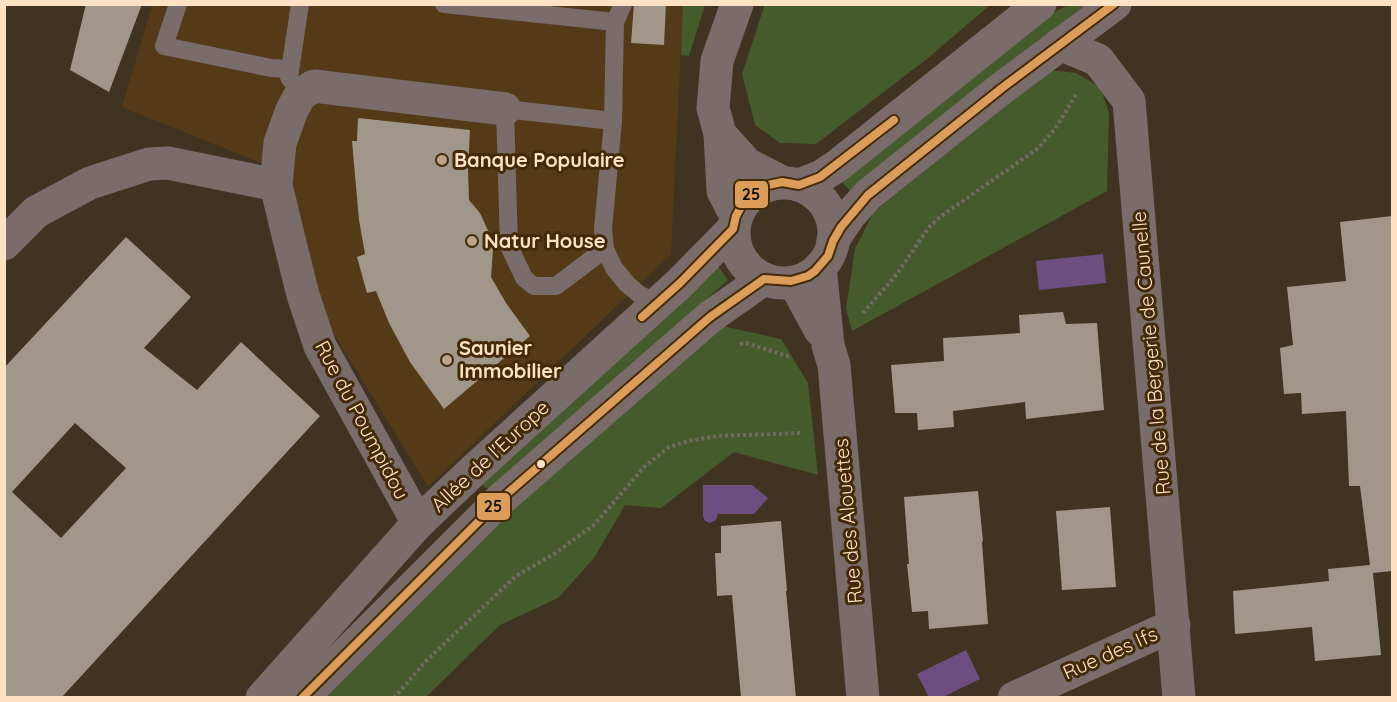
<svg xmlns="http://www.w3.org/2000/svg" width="1397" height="702" viewBox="0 0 1397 702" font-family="Quicksand,sans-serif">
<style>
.built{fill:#543a17}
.green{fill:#465b2c}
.water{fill:#6e4e80}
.building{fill:#a09689;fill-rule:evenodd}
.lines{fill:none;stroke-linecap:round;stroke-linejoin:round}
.path{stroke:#746962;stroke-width:4;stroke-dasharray:3 3;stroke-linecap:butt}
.service{stroke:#796c6b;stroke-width:18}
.minor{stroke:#796c6b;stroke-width:33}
.tertiary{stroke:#796c6b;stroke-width:33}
.bus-1-casing{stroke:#432a08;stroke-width:12}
.bus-1{stroke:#dd9d5a;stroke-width:8}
.poi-dot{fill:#bba58b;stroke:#432a08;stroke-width:2}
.bus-dot{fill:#fde3c4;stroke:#432a08;stroke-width:2}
.labels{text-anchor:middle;stroke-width:6;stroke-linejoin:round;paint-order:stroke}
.poi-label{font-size:20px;font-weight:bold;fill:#fde3c4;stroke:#432a08;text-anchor:start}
.street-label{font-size:20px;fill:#fde3c4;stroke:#432a08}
.line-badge{stroke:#432a08;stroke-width:2}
.pale-badge-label{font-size:16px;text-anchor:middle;font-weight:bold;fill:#111}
</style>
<rect width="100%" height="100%" fill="#413321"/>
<polygon class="built" points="152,5 683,5 671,254 428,487 320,311 289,174 122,107"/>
<g class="green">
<polygon points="765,4 990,4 990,5 928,58 816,144 780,143 755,125 742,74"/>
<polygon points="683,5 705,5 689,56 681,55"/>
<polygon points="1068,5 1087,5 851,192 841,181 1045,17"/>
<polygon points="1050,70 1076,73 1100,87 1109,113 1107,191 852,331 846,309 855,249 873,213"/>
<polygon points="717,265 728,280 493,490 484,487 481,479"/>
<polygon points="723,326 781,339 808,383 818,475 734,452 661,508 625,505 594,558 558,598 500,625 426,697 320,698 469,547"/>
</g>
<g class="water">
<polygon points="1103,254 1106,283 1039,290 1036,261"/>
<polygon points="703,485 752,485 768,498 754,514 718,514 716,520 710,523 705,521 703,516"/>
<polygon points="966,650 980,679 943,697 929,697 917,674"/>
</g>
<g class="building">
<polygon points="86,4 142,4 109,92 70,70"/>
<polygon points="634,4 666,4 664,45 631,43"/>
<polygon points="358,118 470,130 468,170 469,200 480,213 490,235 493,250 491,277 506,303 530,336 444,409 410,362 389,323 376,291 367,293 357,257 365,254 359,220 352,141 357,141"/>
<polygon points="1392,216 1392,571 1373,573 1381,655 1315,661 1312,627 1235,634 1233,591 1329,581 1328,569 1370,565 1360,486 1349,486 1346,411 1302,414 1301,393 1284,394 1280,348 1293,345 1287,287 1346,281 1340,222"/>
<path d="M126 237 191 297 144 348 197 390 241 342 320 416 61 698H4V368ZM75 423 126 468 61 538 12 492Z"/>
<polygon points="1063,312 1066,324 1097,323 1104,410 1026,419 1025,402 953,411 954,427 918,430 917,413 895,413 891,365 944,361 943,338 1020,333 1019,315"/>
<polygon points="978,491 983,541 982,542 988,624 929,629 928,611 912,612 907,564 909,564 904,497"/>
<polygon points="1110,507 1116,587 1062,590 1056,511"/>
<polygon points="781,521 787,591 786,591 796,698 741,698 732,595 717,596 715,553 721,553 721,526"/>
</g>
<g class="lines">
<g class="path">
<polyline points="863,313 897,274 929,227 940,217 1037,149 1055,129 1077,93"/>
<polyline points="740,344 746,343 790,357"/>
<polyline points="394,698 426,661 516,576 554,554 595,524 644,467 669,447 688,441 717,436 803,433"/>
</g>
<g class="service">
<polyline points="178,4 164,46 271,68 290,69"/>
<polyline points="444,4 615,22"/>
<polyline points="623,4 615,22 613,121 603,229 605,249 614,268 627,284 640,295 657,303"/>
<polyline points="290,79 289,77 300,4"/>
<polyline points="605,249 556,286 534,286 524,278 509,246 505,109 613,121"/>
</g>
<g class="minor">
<polyline points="1060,44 1098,60 1129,101 1179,698"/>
<polyline points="720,134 747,164 782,182"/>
<polyline points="736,216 723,191 720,134 713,108 717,61 737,4"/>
<polyline points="4,244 36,212 90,183 149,164 168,163 276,185"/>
<polyline points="820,267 828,345 834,365 863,698"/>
<polyline points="794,282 820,330"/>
<polyline points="418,523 320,346 303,295 289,239 276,185 280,143 292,110 300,95 314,86 505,109"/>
<polyline points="1014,698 1174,625"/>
</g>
<g class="tertiary">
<circle cx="784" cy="233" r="50"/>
<polyline points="799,185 820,177 837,166 1040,4"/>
<polyline points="833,240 849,216 868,195 1002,88 1115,4"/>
<polyline points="262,698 418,523 475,469 680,283 733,229"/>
<polyline points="302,698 501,499 710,317 764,279"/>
</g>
<defs>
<g id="bus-1">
<polyline points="642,317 680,283 733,229 736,216 743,203 754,192 768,185 782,182 799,185 820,177 894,120"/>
<polyline points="302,698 501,499 710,317 764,279 791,281 808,276 815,271 828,256 833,241 841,227 868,195 1002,88 1114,4"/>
</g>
</defs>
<use href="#bus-1" class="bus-1-casing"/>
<use href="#bus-1" class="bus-1"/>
</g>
<g class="poi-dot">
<circle cx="442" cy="160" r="6"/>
<circle cx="472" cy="241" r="6"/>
<circle cx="447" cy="360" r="6"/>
</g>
<circle class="bus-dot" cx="541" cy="464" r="5"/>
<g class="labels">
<g class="poi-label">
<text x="454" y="167">Banque Populaire</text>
<text x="484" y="248">Natur House</text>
<text x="459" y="355">Saunier<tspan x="459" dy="23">Immobilier</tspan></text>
</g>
<g class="street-label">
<text transform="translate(1151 353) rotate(-95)" y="7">Rue de la Bergerie de Caunelle</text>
<text transform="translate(362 420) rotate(62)" y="7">Rue du Poumpidou</text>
<text transform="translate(490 456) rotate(-43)" y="7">Allée de l'Europe</text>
<text transform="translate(848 521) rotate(-95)" y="7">Rue des Alouettes</text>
<text transform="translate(1110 653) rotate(-24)" y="7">Rue des Ifs</text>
</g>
</g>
<g class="line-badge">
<rect x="734" y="180" width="35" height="29" rx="6" fill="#dd9d5a"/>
<rect x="476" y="492" width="35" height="29" rx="6" fill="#dd9d5a"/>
</g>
<g class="pale-badge-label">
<text x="751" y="200">25</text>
<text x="493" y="512">25</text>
</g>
<rect width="1397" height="702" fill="none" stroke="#fde3c4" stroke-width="12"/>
</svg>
